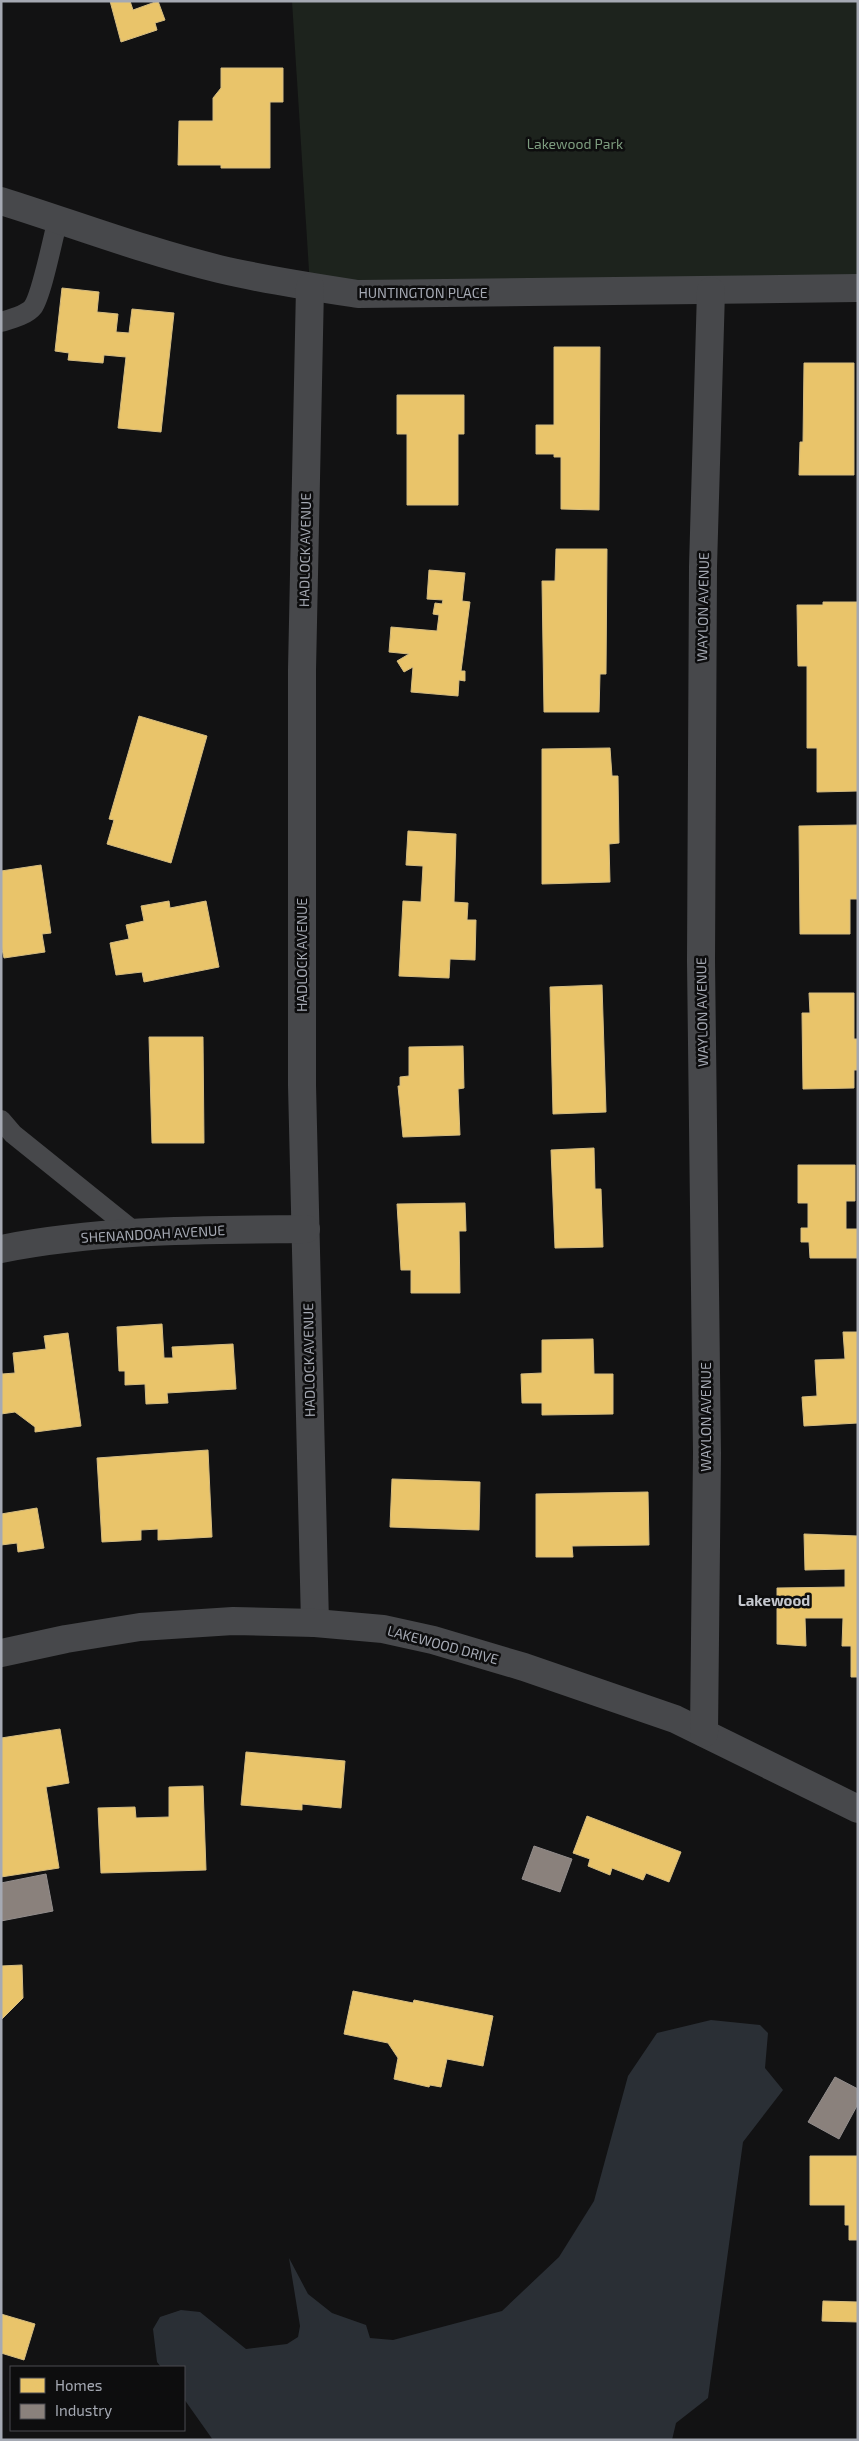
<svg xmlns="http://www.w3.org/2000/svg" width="859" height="2441" viewBox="0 0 859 2441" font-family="'Exo 2',sans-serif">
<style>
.green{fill:#1d231d}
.water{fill:#2a2f35}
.homes{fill:#e9c46a;stroke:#d5bc80}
.industry{fill:#8a817c;stroke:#928d8c}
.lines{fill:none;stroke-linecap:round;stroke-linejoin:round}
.lane{stroke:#47484b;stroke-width:20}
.street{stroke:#47484b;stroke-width:28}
.labels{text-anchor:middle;stroke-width:5;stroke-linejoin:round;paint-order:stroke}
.park-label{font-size:14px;fill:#7d9c7f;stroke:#0d0d0e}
.street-label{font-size:14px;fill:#a5a9b3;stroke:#0d0d0e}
.neighbourhood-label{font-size:15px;font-weight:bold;fill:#c5c8cf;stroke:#0d0d0e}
</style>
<rect width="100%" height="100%" fill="#121213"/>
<polygon class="green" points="292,1 858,1 858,286 310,287"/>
<polygon class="water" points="711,2020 760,2025 768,2033 765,2068 783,2090 743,2142 708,2398 676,2423 672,2440 213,2440 184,2399 184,2367 161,2367 157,2362 153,2329 160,2317 181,2310 200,2312 246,2349 287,2344 298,2337 300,2326 289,2258 308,2294 332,2313 366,2325 370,2338 393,2340 502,2311 559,2257 594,2201 628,2076 657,2033"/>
<g class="homes">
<polygon points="110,1 130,1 133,10 158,1 165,20 155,23 157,30 121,42"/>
<polygon points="221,68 283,68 283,102 270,102 270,168 221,168 221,165 178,165 179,121 213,121 213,98 221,88"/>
<polygon points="62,288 99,292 97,312 118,314 116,332 129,333 132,309 174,313 161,432 118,428 126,357 104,355 103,363 68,360 69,353 55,351"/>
<polygon points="554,347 600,347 599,510 561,509 561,457 554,457 554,454 536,454 536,425 554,425"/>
<polygon points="804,363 854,363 854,475 799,475 800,442 803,442"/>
<polygon points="397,395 464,395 464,434 458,434 458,505 407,505 407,434 397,434"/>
<polygon points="556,549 607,549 606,674 600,674 599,712 544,712 542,581 555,581"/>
<polygon points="429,570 465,573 462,601 470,602 461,671 465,671 465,681 459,680 458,696 411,692 413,667 404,672 397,661 409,654 389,652 391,627 437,631 439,615 433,614 435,603 442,604 443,600 427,599"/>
<polygon points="823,602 858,602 858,791 817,792 817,748 807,748 807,666 798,666 797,605 823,605"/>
<polygon points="139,716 207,736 171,863 107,844 114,820 109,819"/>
<polygon points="610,748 612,776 618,776 619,843 609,844 610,882 542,884 542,749"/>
<polygon points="858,825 858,899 850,899 850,934 800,934 799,826"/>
<polygon points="408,831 456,834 454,902 468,903 467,920 476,920 475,960 450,959 449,978 399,976 403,901 421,902 423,866 406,865"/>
<polygon points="41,865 51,933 42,934 45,952 4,958 1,945 1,871"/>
<polygon points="169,901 170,908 206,901 219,967 144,982 142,972 116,975 110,943 129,939 126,925 144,921 141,906"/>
<polygon points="602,985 606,1112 553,1114 550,987"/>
<polygon points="809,993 854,993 854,1039 858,1039 858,1070 854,1070 854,1088 803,1089 802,1013 810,1013"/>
<polygon points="149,1037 203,1037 204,1143 152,1143"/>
<polygon points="463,1046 464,1088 458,1089 460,1135 403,1137 398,1086 400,1086 400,1077 409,1076 409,1047"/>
<polygon points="594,1148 595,1189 601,1189 603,1247 555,1248 551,1150"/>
<polygon points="798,1165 855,1165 855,1201 846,1201 846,1229 858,1229 858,1258 810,1258 809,1242 801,1242 801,1228 808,1228 808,1203 798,1203"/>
<polygon points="465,1203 466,1231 459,1231 460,1293 411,1293 411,1270 401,1270 397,1204"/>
<polygon points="162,1324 164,1358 173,1358 172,1347 233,1344 236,1389 167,1393 168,1403 146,1404 145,1384 125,1385 125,1371 119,1371 117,1327"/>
<polygon points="843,1332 858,1332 858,1423 804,1426 802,1397 817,1396 815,1360 845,1359"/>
<polygon points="68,1333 81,1426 35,1432 35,1427 15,1412 1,1414 1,1366 2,1374 15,1373 13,1353 46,1349 44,1336"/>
<polygon points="593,1339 594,1374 613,1374 613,1414 542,1415 542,1403 522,1403 521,1374 542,1373 542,1340"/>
<polygon points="208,1450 212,1537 158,1540 158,1529 141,1530 141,1540 102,1542 97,1458"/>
<polygon points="392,1479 480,1482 479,1530 390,1527"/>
<polygon points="648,1492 649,1545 572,1546 573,1557 536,1557 536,1494"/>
<polygon points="37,1508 44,1548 18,1552 17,1543 1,1545 1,1514"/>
<polygon points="804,1534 858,1536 858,1677 851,1677 851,1646 842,1646 843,1618 805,1618 806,1646 777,1644 777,1588 845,1587 845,1569 805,1570"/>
<polygon points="60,1729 69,1783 46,1787 59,1868 1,1877 1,1738"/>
<polygon points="246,1752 345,1761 341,1808 302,1804 302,1810 241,1805"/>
<polygon points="203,1786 206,1870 101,1873 98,1808 135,1807 136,1818 169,1817 169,1787"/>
<polygon points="587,1816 681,1852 669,1882 646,1873 643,1880 612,1868 610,1875 588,1866 590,1859 573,1853"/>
<polygon points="22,1965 23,1998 1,2020 1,1966"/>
<polygon points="353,1991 413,2003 414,2000 493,2016 483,2066 447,2059 441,2087 430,2085 429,2087 394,2079 398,2058 388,2043 344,2034"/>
<polygon points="810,2156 858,2156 858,2240 849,2240 849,2225 845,2225 845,2205 810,2205"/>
<polygon points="823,2301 858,2302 858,2322 822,2321"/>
<polygon points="1,2314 35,2324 24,2360 1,2353"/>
</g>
<g class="industry">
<polygon points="534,1846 572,1859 560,1892 522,1879"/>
<polygon points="46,1874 53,1911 1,1921 1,1883"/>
<polygon points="835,2077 858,2089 858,2104 839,2139 808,2122"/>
</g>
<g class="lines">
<g class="lane">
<path d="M1 322C11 319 27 315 33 307 42 294 53 237 58 219"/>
<polyline points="1,1120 13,1134 136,1233"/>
</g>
<g class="street">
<path d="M1 201C74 224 145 251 219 269 265 280 312 287 358 294L858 288"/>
<polyline points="310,287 302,670 302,1085 315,1623"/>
<path d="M1 1249C101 1229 204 1230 306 1229"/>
<polyline points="1,1653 66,1639 140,1627 233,1621 315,1623 383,1629 433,1640 524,1667 675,1719 858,1809"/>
<polyline points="704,1733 707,1453 701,961 703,567 711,291"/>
</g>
</g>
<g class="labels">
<g class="park-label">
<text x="575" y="149">Lakewood Park</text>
</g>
<g class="street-label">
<text x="423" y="298">HUNTINGTON PLACE</text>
<text transform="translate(305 550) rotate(-89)" y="5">HADLOCK AVENUE</text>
<text transform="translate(703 607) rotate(-89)" y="5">WAYLON AVENUE</text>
<text transform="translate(302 955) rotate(-90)" y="5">HADLOCK AVENUE</text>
<text transform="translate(702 1012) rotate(-91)" y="5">WAYLON AVENUE</text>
<text transform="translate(153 1234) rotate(-3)" y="5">SHENANDOAH AVENUE</text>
<text transform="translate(309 1360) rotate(-91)" y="5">HADLOCK AVENUE</text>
<text transform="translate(706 1417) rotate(-90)" y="5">WAYLON AVENUE</text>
<text transform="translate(443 1645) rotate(15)" y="5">LAKEWOOD DRIVE</text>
</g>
<g class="neighbourhood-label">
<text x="774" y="1606">Lakewood</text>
</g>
</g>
<rect width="859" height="2441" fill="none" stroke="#a5a9b3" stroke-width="5"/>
<rect x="10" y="2366" width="175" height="65" fill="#0d0d0e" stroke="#4a4b50"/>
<rect x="20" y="2378" width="25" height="15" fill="#e9c46a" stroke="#4a4b50"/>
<text x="55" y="2391" font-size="15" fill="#a5a9b3">Homes</text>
<rect x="20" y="2404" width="25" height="15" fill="#8a817c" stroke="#4a4b50"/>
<text x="55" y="2416" font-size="15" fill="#a5a9b3">Industry</text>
</svg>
